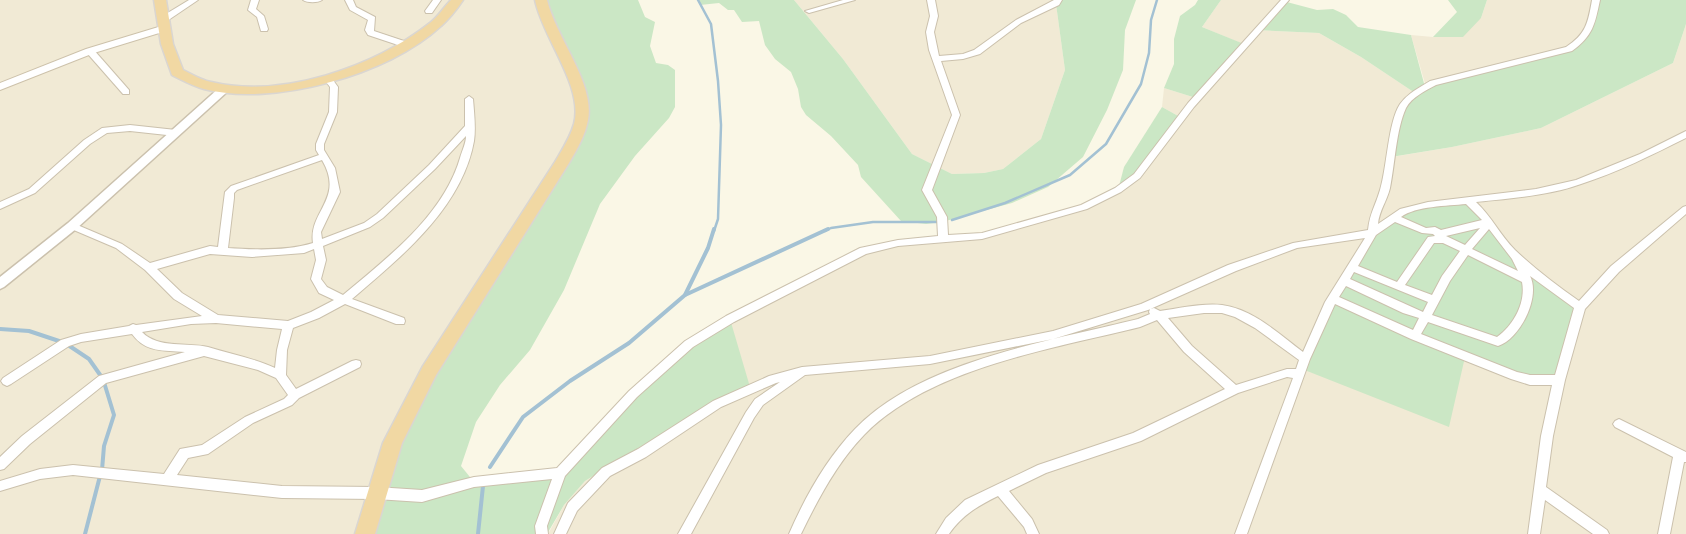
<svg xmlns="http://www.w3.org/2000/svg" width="1686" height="534" viewBox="0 0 1686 534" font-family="Figtree,sans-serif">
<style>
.residential{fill:#f1ead5}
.green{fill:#cbe7c5}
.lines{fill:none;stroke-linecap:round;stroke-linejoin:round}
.stream-far1{stroke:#a3c1d3;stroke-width:2.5}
.stream{stroke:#a3c1d3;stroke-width:4}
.minor-casing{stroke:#cbc1ad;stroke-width:2}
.tertiary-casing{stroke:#cbc1ad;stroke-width:3}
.secondary-casing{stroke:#cdc2ab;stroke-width:2}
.trunk-casing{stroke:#dad6d1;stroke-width:3}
.minor{fill:#fff;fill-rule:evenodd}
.tertiary{fill:#fff;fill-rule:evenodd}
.secondary{fill:#fff;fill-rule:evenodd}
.trunk{fill:#f1d8a3;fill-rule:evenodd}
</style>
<rect width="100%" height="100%" fill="#faf7e6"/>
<g class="residential">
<polygon points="0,0 541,0 583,115 365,534 0,534"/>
<polygon points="794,0 1058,0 1056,4 1065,70 1041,139 1003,169 984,173 952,174 912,154 843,59"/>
<polygon points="1221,0 1285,0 1257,30 1319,33 1361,57 1415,93 1392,157 1452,147 1541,128 1673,63 1686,24 1686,534 548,534 564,505 585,481 684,420 730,319 881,246 982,236 1084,207 1118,190 1180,117 1162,107 1164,88 1196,98 1243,44 1202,27"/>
<polygon points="1487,0 1596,0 1579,43 1426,87 1411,35 1433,37 1481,18"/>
</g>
<g class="green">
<polygon points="541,0 638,0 645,17 655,22 650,46 656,63 668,65 675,70 675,107 669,118 635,156 600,204 564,290 530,350 500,385 476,422 461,466 474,482 560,473 678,352 730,319 750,387 717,401 684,420 585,481 564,505 547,534 365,534 393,443 583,115"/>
<polygon points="698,0 794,0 843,59 912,154 952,174 984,173 1003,169 1041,139 1065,70 1056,4 1058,0 1136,0 1125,30 1123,70 1107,110 1083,157 1048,187 1012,203 942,222 926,224 901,221 861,177 858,165 831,136 806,115 801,107 798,89 791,72 775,59 765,45 759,21 742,22 734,10 728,10 719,3 700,5"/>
<polygon points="1198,0 1221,0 1202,27 1244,44 1196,98 1164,88 1174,64 1174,39 1180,16 1195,5"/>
<polygon points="1448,0 1487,0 1481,18 1463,37 1433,37 1457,12"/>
<polygon points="1596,0 1686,0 1686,24 1673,63 1541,128 1452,147 1391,157 1398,120 1415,93 1361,57 1319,33 1256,30 1283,1 1317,10 1333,9 1346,15 1358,27 1411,35 1425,87 1579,43"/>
<polygon points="1162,107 1180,117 1153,157 1118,190 1124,167"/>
<polygon points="1465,198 1506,244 1580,307 1559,380 1530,380 1465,357 1449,427 1302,369 1305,359 1373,233 1402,210"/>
</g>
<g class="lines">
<g class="stream-far1">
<polyline points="698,0 711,24 718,81 721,125 718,219 714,231"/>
<polyline points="952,220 1005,203 1070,175 1106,144 1141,84 1149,53 1151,20 1157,0"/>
<polyline points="825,231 831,228 873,222 939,222"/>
</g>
<g class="stream">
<polyline points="685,295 828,229"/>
<polyline points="0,329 29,331 65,343 89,359 103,379 114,415 104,446 102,470"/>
<polyline points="490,467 523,417 570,381 629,343 685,295 708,248 714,229"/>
<polyline points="85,534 100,476"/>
<polyline points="478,534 483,486"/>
</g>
<defs>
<g id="minor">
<polygon points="189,0 198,0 167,21 161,21 161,17"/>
<polygon points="251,0 259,0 256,9 264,16 268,29 267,31 261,31 257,17 248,10"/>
<path d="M303 0H322C318 3 307 3 303 0Z"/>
<polygon points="345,0 353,0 356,7 375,17 374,31 410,43 410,47 404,47 368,35 365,30 368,20 350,10"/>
<polygon points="433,0 441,0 432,13 426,13 425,11"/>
<polygon points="843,0 855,0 809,13 805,11"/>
<path d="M927 0H935L938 16 934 32 939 56 963 54 974 50 1016 20 1054 0H1062L1059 5 1021 23 980 54 963 59 941 61 960 115 932 190 947 217 948 235 982 233 1081 205 1115 188 1134 174 1188 103 1281 0H1289L1194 107 1140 178 1121 192 1087 209 982 239 898 246 866 254 734 322 693 347 637 397 565 476 547 526 548 534H536L535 526 552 479 474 487 422 502 376 499 282 498 73 475 40 479 0 491V481L40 469 73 465 164 474 180 449 202 445 245 417 284 399 288 395 276 378 258 370 204 356 106 383 30 444 4 469 0 470V457L22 436 99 376 185 352C163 350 146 353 132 334L81 342 69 346 11 384 7 386 3 384 1 381 3 378 61 340 81 334 129 326 133 324 136 325 202 316 174 299 145 270 116 248 69 228 67 226 69 224H75L122 244 150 263 210 246 218 247 225 192 231 186 319 155 316 150V144L329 112 330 87 323 78 327 76H330L338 87 337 112 324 144V150L335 168 340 192 321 232 322 239 364 223 377 214 429 165 465 126V99L469 96 473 99C474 112 476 128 474 141 462 208 401 257 352 299L404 318 405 321 404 324H396L345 304 319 318 293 328 287 350 286 375 296 389 352 361 356 360 360 361 361 364 360 367 299 398 292 405 253 423 208 454 188 458 177 475 282 486 376 487 422 490 474 477 557 468 629 391 685 341 726 316 860 248 898 240 938 236 937 217 922 190 952 115 929 50 926 32 930 16ZM466 136C466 143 462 151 460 158 443 216 387 258 343 295L327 287 321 279 326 260 323 246 370 227 383 218 435 169ZM322 160C345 199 308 211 313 243 287 251 255 250 228 248L234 198V193L237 190ZM314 249 316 260 311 279 319 293 334 300 311 312 288 321 218 315 182 293 157 269 210 254 252 257 304 253ZM216 323 282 329 277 350 275 368C254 358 230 354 208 347 188 342 158 349 142 332L191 324Z"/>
<path d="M1592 0H1600C1595 24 1593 36 1572 51L1436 85C1425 91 1412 97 1406 108 1396 130 1395 164 1390 188 1387 201 1379 211 1378 224L1400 209 1428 202 1536 189 1576 180 1640 154 1686 131V138C1652 155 1618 172 1581 184 1548 196 1511 198 1476 202 1492 217 1500 235 1515 250 1535 269 1556 285 1579 301L1611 266 1683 207 1686 206V214L1619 272 1585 309 1565 380 1553 436 1546 487 1607 530 1609 534H1593L1545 500 1540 534H1528L1541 436 1552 385H1530L1511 379 1411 339 1335 304 1310 359 1247 534H1235L1293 378 1287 377 1238 393 1141 441 1046 473 1009 491 1032 519 1039 534H1027L1024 527 998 496C978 506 962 515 949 534H936L946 518 965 500 1038 465 1133 433 1225 389 1184 352 1157 320 1140 327C1052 349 929 368 864 435 837 463 818 499 801 534H789C805 497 827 458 855 429 920 361 1050 341 1138 319L1150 314 1149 312 1150 309 1154 308 1160 311C1181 308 1202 303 1222 305 1253 309 1279 334 1303 352L1325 302 1365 238 1297 248 1236 271 1148 310 1053 339 930 364 805 375 763 405 754 418 691 534H678L746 412 755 399 780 382 776 383 721 407 646 457 610 476 577 511 566 534H554L568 503 602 468 638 449 713 401 769 376 802 367 930 356 1053 331 1141 304 1228 265 1293 243 1368 230C1370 212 1375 207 1380 190 1387 168 1388 122 1400 104 1408 93 1419 88 1430 81L1566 47C1586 34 1588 23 1592 0ZM1466 204 1482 220 1441 230 1435 227 1426 228 1401 217C1416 206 1447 206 1466 204ZM1395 222 1422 233 1433 234 1435 236 1428 237 1397 282 1358 266 1376 235ZM1480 228 1465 245 1446 236ZM1489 229 1512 259 1518 271 1472 249ZM1434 243H1443L1460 251 1442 276 1432 295 1405 285ZM1468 255 1522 282C1526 302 1514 325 1497 337L1432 315 1450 281ZM1354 272 1428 302 1423 312 1350 279ZM1530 276 1574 308 1555 375H1530L1517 372 1421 334 1428 322 1498 346C1520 339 1541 297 1530 276ZM1346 286 1403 313 1419 318 1413 330 1339 297ZM1204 313H1222L1235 317 1255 328 1299 360 1296 369H1287L1236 385 1192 346 1168 318Z"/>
<polygon points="87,49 93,49 129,90 129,94 123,94 87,53"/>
<polygon points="130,125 176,130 180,133 176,136 130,131 107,133 90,144 35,193 0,209 0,202 29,189 84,140 102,128"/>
<polygon points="1619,419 1686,452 1686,462 1684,462 1670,534 1658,534 1673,457 1615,427 1613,424 1615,421"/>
</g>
<polygon id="tertiary" points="223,87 228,90 227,92 76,229 4,287 0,289 0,277 68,223 219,88"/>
<polygon id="secondary" points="165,25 170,28 169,30 94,53 0,90 0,83 86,49"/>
<g id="trunk">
<path d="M154 0H166L173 44 183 70C191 74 201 80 211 82 282 99 374 67 430 23 438 17 444 7 451 0H463C457 9 449 19 441 26 389 75 272 107 204 89 193 86 182 80 172 75L161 44Z"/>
<path d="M535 0H547C556 38 595 83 588 120 585 136 577 149 569 163L436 375 402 443 375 534H355L383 443 423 366 555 162C562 150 570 138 574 124 584 86 543 39 535 0Z"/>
</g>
</defs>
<use href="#minor" class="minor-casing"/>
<use href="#tertiary" class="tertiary-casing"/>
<use href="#secondary" class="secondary-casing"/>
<use href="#trunk" class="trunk-casing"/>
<use href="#minor" class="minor"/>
<use href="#tertiary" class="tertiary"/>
<use href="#secondary" class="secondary"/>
<use href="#trunk" class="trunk"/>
</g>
</svg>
